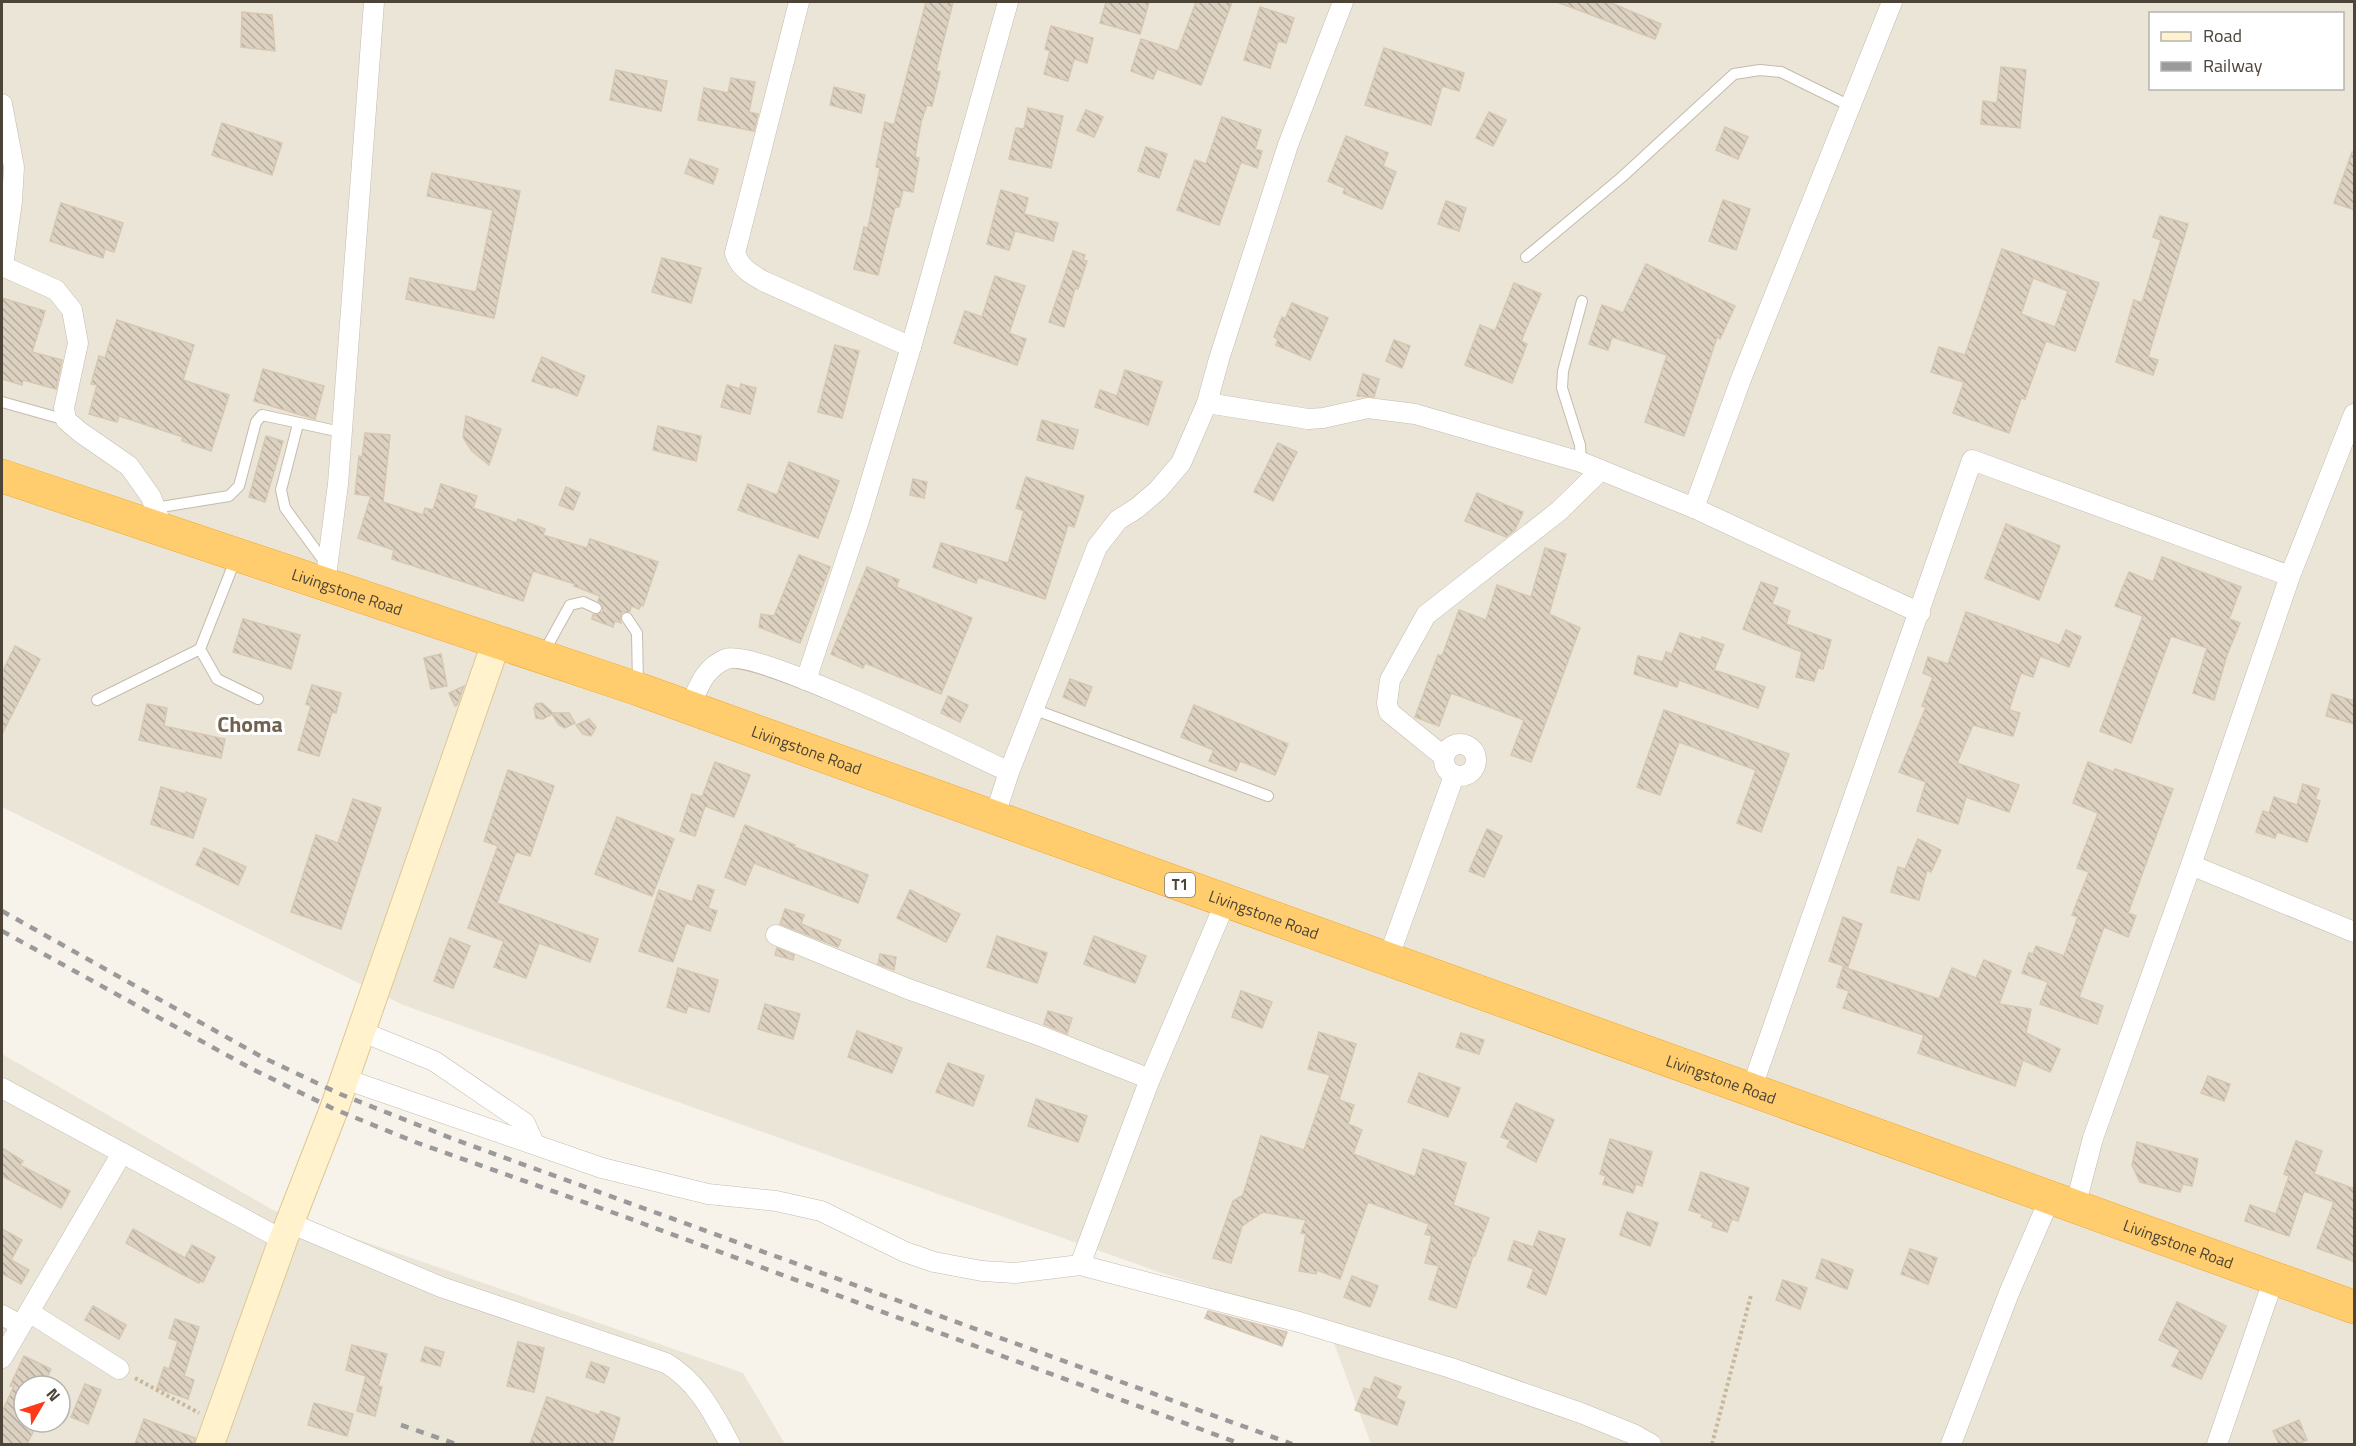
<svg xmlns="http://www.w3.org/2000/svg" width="2356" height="1446" viewBox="0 0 2356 1446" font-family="'Titillium Web',sans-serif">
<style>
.residential{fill:#ebe5d8;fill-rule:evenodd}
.building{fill:url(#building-back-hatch);stroke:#d6c7b1;stroke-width:1.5;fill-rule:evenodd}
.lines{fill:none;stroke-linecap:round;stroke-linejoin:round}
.lane-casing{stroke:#c4bbac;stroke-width:12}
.street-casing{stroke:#c4bbac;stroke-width:21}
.secondary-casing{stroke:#dcc896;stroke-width:30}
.highway-casing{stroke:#efa62c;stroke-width:34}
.path{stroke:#c7b79b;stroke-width:4;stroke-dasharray:3 3;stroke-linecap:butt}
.lane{stroke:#fff;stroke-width:10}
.street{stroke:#fff;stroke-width:20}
.secondary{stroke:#fff2cc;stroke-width:28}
.highway{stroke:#ffcd6d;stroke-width:33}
.rail{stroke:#9a9a9a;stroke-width:4.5;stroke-dasharray:8 8;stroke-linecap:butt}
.labels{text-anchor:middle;stroke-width:6;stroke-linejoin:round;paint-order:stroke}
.shield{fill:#fff;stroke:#827c73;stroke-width:1.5}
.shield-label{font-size:15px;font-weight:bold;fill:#4c4437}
.street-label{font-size:16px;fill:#4c4437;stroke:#fff}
.district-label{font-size:22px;font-weight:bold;fill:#70624d;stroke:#fff}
</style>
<defs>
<pattern id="building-back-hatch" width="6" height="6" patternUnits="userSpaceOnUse" patternTransform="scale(1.5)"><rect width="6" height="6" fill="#ddd2c1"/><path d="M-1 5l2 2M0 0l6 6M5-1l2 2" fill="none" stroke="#b5ac9e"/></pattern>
</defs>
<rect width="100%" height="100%" fill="#f7f3eb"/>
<g class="residential">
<path d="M2 2H2354V1444H1371L1327 1324 1162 1273 403 1005 2 807ZM2150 14H2342V88H2150Z"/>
<path d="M2 1054 273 1210 743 1373 785 1444H2ZM24 1386H60V1422H24Z"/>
</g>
<g class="building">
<polygon points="926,2 953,2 936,71 940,72 932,106 927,105 921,122 915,157 919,158 913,192 903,190 899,207 895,207 878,275 854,269 864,227 868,228 880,168 876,167 885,122 894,125"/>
<polygon points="1106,2 1149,2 1140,34 1100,23"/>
<polygon points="1196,2 1232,2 1201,85 1157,69 1153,79 1131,71 1141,39 1178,51"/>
<polygon points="1557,2 1609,2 1661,24 1655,39"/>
<polygon points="1260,7 1294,18 1286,43 1278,41 1270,68 1244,60"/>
<polygon points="242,12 272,15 275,51 241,47"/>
<polygon points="1051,26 1093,38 1087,63 1074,59 1068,81 1044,74 1050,51 1045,49"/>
<polygon points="1384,48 1464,73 1459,91 1442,86 1431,125 1365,105"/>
<polygon points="2001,67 2026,70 2020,128 1981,124 1983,101 1997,103"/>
<polygon points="616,70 667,81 661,111 610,100"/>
<polygon points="731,78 755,82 749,112 758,114 754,131 698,120 704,88 728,93"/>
<polygon points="834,87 865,95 861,113 830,105"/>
<polygon points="1028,108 1063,116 1051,168 1009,159 1016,128 1024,129"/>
<polygon points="1086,110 1103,117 1094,137 1077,130"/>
<polygon points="1489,112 1506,120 1493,146 1476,138"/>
<polygon points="1222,117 1261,130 1255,149 1262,151 1257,168 1241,162 1219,225 1177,210 1195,160 1206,164"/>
<polygon points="222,123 282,143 272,175 212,155"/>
<polygon points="1725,127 1748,137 1738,159 1716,150"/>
<polygon points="1346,136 1388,153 1383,166 1396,172 1382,209 1343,193 1345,188 1328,181"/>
<polygon points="1146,147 1167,154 1159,178 1138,171"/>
<polygon points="2352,152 2355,152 2355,210 2334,203"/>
<polygon points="690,159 718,169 713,184 685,173"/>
<polygon points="432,173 520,191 494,318 406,299 410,278 476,292 493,210 427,196"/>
<polygon points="1001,190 1028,198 1024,214 1058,223 1053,241 1015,231 1009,250 987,244"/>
<polygon points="1723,200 1750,209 1736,250 1709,241"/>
<polygon points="1446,201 1466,208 1459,231 1438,224"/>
<polygon points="61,203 123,223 114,252 105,249 103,258 50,241"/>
<polygon points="2160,216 2188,224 2148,357 2158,360 2153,375 2116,362 2134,300 2142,303 2161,240 2153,237"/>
<path d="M2002 249 2099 283 2075 351 2046 341 2025 399 2021 398 2009 433 1953 413 1964 382 1931 372 1939 347 1965 355ZM2033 278 2068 291 2055 327 2021 314Z"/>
<polygon points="1073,251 1085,255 1083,260 1087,261 1078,289 1075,288 1064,327 1049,322"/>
<polygon points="662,258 701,268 691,303 652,292"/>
<polygon points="1646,264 1735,306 1720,339 1717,337 1684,436 1645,422 1667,355 1612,337 1608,350 1589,344 1602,305 1623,313"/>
<polygon points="995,276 1025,286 1009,333 1026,339 1017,365 954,343 965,311 982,317"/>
<polygon points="1514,283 1541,294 1521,341 1527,344 1512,383 1465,365 1480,325 1495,331"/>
<polygon points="2,298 45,311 32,352 62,360 56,389 23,380 22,385 2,379"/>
<polygon points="1292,303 1328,318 1310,360 1276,345 1278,339 1274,337 1282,317 1285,319"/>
<polygon points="117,320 194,345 183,380 229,395 211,451 182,441 183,437 119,416 117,422 89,414 97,385 91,384 99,356 105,358"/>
<polygon points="1394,340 1410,346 1402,368 1386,361"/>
<polygon points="835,345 859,351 842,418 818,412"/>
<polygon points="542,357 585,376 577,396 552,386 552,388 532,381"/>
<polygon points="263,369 324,386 315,419 254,401"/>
<polygon points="1125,370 1162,382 1148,425 1095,407 1100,390 1117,396"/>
<polygon points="1363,374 1379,379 1374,397 1357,396"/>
<polygon points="741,384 756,388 750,414 721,407 727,385 740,389"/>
<polygon points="466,416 501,429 489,465 472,451 463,437"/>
<polygon points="1042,420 1078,430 1073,449 1037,440"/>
<polygon points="658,426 701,436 696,461 653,450"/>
<polygon points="365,433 390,435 383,502 423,515 425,508 433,510 441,484 477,496 473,508 517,523 518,519 545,529 543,535 587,548 590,539 658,562 643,606 641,605 639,609 631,606 630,611 622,612 620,618 621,623 615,621 613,627 592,619 593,615 600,614 603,611 602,604 598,601 600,596 574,586 575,584 533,571 523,601 392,559 394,550 358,538 371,496 355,494 359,456 362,457"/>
<polygon points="266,436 283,441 265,502 249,497"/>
<polygon points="1278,443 1297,452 1273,501 1254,492"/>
<polygon points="789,462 839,481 818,538 738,510 748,484 777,495"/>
<polygon points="1026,477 1084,496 1074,527 1068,525 1045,599 978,577 976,583 933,567 941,543 1008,563 1024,511 1016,508"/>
<polygon points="913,479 927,482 924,498 910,495"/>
<polygon points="566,487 580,493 573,510 559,505"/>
<polygon points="1477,493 1523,512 1515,530 1506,537 1465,521"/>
<polygon points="2006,524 2060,546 2039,600 1985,578"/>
<polygon points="1545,548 1566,554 1549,614 1580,628 1531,762 1511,755 1524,720 1451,693 1439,726 1415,717 1438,655 1442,656 1459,610 1486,620 1497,585 1531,597"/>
<polygon points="799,555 830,567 800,643 759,627 761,614 774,616"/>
<polygon points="2162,557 2241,587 2229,619 2240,623 2227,655 2214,700 2193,693 2207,648 2171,636 2131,743 2100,731 2143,616 2115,606 2129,572 2153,582"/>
<polygon points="867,567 899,580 896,587 972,618 941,694 865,663 863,668 831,654"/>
<polygon points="1761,582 1778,588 1772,604 1790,611 1786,624 1831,640 1823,669 1818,668 1814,681 1796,677 1802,652 1743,629"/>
<polygon points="1966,612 2060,645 2066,630 2081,637 2069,667 2040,656 2033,677 2021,673 2009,710 2020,713 2013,736 1973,725 1957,763 2019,785 2009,812 1966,797 1958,824 1917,811 1926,782 1899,772 1926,707 1922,706 1933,677 1923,673 1928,657 1948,664"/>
<polygon points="243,619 300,635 291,669 233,652"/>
<polygon points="1680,633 1701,640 1702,637 1724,645 1714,670 1765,687 1758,708 1679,680 1677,687 1634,674 1638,656 1663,662 1666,652 1672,654"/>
<polygon points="15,646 40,659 2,734 2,673"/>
<polygon points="441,654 447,686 431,689 424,658"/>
<polygon points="1070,679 1092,687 1085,706 1063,697"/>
<polygon points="312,685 341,693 336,713 332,712 319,756 298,750 311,706 306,704"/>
<polygon points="464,686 457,705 455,706 449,693"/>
<polygon points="2332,694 2355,701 2355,724 2326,716"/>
<polygon points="948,696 968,705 960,722 941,713"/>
<polygon points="542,703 553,713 569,713 575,723 565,728 559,725 552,714 543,719 536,718 534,708 536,704"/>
<polygon points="147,704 167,708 164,726 225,739 221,758 139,740"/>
<polygon points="1194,705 1288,744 1275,775 1240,761 1236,771 1209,761 1214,750 1181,737"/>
<polygon points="1664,710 1789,754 1761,832 1737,823 1756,770 1679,742 1660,795 1637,787"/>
<polygon points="589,719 596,727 591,736 583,734 576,725"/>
<polygon points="715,762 750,775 734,817 705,806 695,836 680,831 692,794 702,797"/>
<polygon points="2088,762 2114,772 2115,769 2173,789 2128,913 2136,916 2128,937 2104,927 2079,997 2103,1006 2097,1024 2040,1004 2048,982 2022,973 2029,953 2033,954 2036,946 2064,956 2078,917 2072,915 2089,872 2077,868 2098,813 2073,803"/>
<polygon points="508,770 554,786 530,856 516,852 497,903 598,939 590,962 539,943 526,978 494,967 504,941 468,928 498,846 484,841"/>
<polygon points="2303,784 2319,789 2315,799 2320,801 2307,842 2277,832 2275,838 2256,832 2263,811 2269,813 2274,797 2297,805"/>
<polygon points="161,787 185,794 186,792 206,799 193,838 151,824"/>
<polygon points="353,799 381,808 341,929 291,912 316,835 338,843"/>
<polygon points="617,817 674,839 652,896 595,874"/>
<polygon points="745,825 795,845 794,847 868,875 858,903 754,863 745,885 725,877"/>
<polygon points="1487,829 1502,836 1484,877 1469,871"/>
<polygon points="1918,839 1941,850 1931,872 1927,870 1919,900 1891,892 1898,867 1905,869"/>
<polygon points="204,848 246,867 238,885 196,865"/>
<polygon points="698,885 714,890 708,908 717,911 710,931 686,923 673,962 639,951 659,890 692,902"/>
<polygon points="910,890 960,914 946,942 897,918"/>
<polygon points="785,909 804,915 801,924 841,940 838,947 780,924"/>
<polygon points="1843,917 1862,924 1848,967 1829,961"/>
<polygon points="997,936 1047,953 1037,983 987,967"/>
<polygon points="1094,936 1146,956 1135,983 1084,964"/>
<polygon points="450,938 470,946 453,988 434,981"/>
<polygon points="777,948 794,955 793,960 775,955"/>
<polygon points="880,954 896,957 894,970 878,964"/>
<polygon points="1984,960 2011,971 1999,1004 2031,1009 2026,1033 2060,1049 2050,1072 2023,1060 2015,1086 1918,1053 1924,1035 1843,1008 1849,991 1837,987 1843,967 1939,999 1952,968 1976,978"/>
<polygon points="678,968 718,980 709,1012 688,1006 686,1013 667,1007"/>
<polygon points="1241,991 1272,1002 1262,1028 1232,1017"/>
<polygon points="765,1004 800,1014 793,1039 758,1029"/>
<polygon points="1048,1011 1072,1018 1067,1034 1044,1024"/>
<polygon points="857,1031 902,1048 892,1073 848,1057"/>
<polygon points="1319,1032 1356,1044 1339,1100 1354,1105 1348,1124 1362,1130 1353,1154 1415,1177 1423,1149 1466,1163 1453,1205 1489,1218 1475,1256 1473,1256 1456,1308 1429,1299 1439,1266 1425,1263 1432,1236 1425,1234 1429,1224 1368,1202 1340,1279 1317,1270 1316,1274 1299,1271 1306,1234 1301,1233 1306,1220 1263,1212 1242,1226 1231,1263 1213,1258 1233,1201 1243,1195 1261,1136 1304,1150 1330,1075 1308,1069"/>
<polygon points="1461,1033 1484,1040 1479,1054 1456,1047"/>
<polygon points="948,1063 984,1076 973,1106 936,1092"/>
<polygon points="1419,1073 1460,1088 1448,1117 1408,1102"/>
<polygon points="2208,1076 2230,1084 2224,1101 2201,1093"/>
<polygon points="1036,1099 1087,1116 1078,1142 1028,1126"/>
<polygon points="1516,1103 1554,1120 1536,1162 1507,1147 1510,1140 1501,1137"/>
<polygon points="1610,1139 1652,1152 1642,1186 1636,1184 1633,1193 1603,1184 1606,1176 1600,1174"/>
<polygon points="2296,1141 2322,1151 2314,1174 2355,1189 2355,1262 2317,1248 2334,1202 2304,1191 2289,1236 2245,1221 2250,1205 2276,1214 2289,1176 2284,1174"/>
<polygon points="2137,1142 2198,1159 2192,1186 2183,1184 2180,1192 2140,1182 2132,1165"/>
<polygon points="2,1148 23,1161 20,1165 70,1191 61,1208 2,1176"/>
<polygon points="1701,1172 1749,1188 1738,1221 1732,1219 1727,1232 1712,1227 1714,1222 1701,1217 1702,1214 1689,1210"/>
<polygon points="1627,1212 1658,1223 1650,1246 1620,1235"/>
<polygon points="2,1229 22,1240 11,1260 29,1270 21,1284 3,1274 2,1277"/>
<polygon points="133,1229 185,1258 192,1245 215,1257 203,1282 200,1281 199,1283 180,1273 126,1243"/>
<polygon points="1539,1231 1565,1239 1546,1295 1527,1287 1534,1269 1508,1260 1514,1241 1533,1247"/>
<polygon points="1910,1249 1937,1258 1928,1284 1901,1274"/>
<polygon points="1822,1259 1853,1270 1847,1289 1816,1278"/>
<polygon points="1352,1276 1378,1286 1370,1307 1344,1297"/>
<polygon points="1783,1280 1807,1288 1800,1309 1776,1300"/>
<polygon points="2177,1302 2226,1326 2201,1379 2172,1366 2180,1350 2159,1340"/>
<polygon points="93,1306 126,1325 119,1339 85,1320"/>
<polygon points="1208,1311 1287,1332 1282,1346 1205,1318"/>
<polygon points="175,1319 199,1327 184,1376 194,1380 188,1399 157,1388 164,1367 169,1369 178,1341 169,1338"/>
<polygon points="518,1342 544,1348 534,1392 507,1386"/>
<polygon points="352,1345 387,1354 378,1386 382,1387 375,1416 357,1411 366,1376 346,1370"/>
<polygon points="425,1347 444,1352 440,1366 421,1361"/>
<polygon points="24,1356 51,1369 43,1386 24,1386 24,1422 37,1424 27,1444 2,1444 2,1412 14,1386 10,1386"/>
<polygon points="591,1362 609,1368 604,1383 586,1377"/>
<polygon points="1375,1377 1401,1387 1396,1398 1405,1402 1397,1425 1355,1410 1364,1388 1370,1390"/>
<polygon points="85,1384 101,1390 88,1424 71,1417"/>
<polygon points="547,1397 599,1415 601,1411 620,1418 612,1444 530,1444"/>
<polygon points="314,1403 353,1414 347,1436 308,1425"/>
<polygon points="144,1419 195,1438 194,1444 135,1444"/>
<polygon points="2299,1420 2307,1440 2297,1444 2279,1444 2273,1431"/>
</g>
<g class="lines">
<defs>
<g id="lane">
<polyline points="1526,257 1622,177 1734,74 1760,70 1781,72 1850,106"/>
<polyline points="2,402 66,420"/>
<polyline points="298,424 281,490 285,508 326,564"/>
<polyline points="1581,462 1580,445 1562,388 1563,371 1582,301"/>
<polyline points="155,508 229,496 239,486 256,422 262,415 341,432"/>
<polyline points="236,558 200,649 217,679 258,699"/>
<polyline points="627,618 637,633 638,684"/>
<polyline points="544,652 570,605 583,602 596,608"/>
<polyline points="97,700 200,649"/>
<polyline points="1033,709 1268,796"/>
</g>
<g id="street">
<path d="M799 2 735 253C740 268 750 273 763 281L911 347"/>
<polyline points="1892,2 1741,379 1694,508 1920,613"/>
<polyline points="2,104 14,167 12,201 3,266"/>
<polyline points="2,266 56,290 72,310 78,343 64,408 66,420 80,432 129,466 151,497 163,529"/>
<polyline points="1207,403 1308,419 1323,418 1368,408 1415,414 1581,462 1694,508"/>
<polyline points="325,584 338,484 374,2"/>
<polyline points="806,680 860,517 911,347 1008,2"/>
<path d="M689 708C699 687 703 669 726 659 755 648 969 753 1009 772"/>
<circle cx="1460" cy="760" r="16"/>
<polyline points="1443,756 1389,712 1387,703 1390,680 1426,615 1559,511 1601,470"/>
<polyline points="994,818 1009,772 1097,547 1118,520 1137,508 1158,490 1181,463 1207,403 1219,359 1288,145 1343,2"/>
<polyline points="2191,865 2354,932"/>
<polyline points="776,935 908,989 1038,1035 1150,1079"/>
<polyline points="1388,959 1454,776"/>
<polyline points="360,1031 434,1061 525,1123 534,1143"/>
<polyline points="345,1079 602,1168 708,1194 776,1201 821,1211 905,1252 934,1262 982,1271 1015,1273 1080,1265 1299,1322 1451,1368 1581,1413 1633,1434 1651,1444"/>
<polyline points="2,1088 283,1240"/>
<polyline points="1751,1090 1972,460 2290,576"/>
<polyline points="2075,1207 2093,1138 2191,865 2290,576 2354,414"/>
<path d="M290 1223 441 1287 666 1363C698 1382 713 1413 730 1444"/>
<polyline points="1080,1265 1150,1079 1226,901"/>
<polyline points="29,1312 119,1369"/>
<polyline points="2,1315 20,1325"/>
<polyline points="2,1358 122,1153"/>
<polyline points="1951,1444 2009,1293 2050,1198"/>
<polyline points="2217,1444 2274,1278"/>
</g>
<polyline id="secondary" points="210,1444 283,1240 334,1109 496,643"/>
<g id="highway">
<path id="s1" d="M2 476 638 689 2354 1307"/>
</g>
</defs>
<use href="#lane" class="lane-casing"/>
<use href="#street" class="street-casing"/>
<use href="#secondary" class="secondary-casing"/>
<use href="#highway" class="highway-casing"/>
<g class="path">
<polyline points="135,1378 199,1413"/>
<polyline points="1712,1444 1751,1295"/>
</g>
<use href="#lane" class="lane"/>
<use href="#street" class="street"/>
<use href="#secondary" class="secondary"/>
<use href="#highway" class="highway"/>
<g class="rail">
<polyline points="2,911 262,1057 340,1094 456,1140 1292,1444"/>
<polyline points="2,931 252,1069 334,1109 415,1142 617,1214 1241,1444"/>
<polyline points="401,1425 456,1444"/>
</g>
</g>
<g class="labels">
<rect class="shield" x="1165" y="873" width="30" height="24" rx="4.5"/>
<g class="shield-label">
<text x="1180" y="890">T1</text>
</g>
<g class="street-label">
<text dy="6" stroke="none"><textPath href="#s1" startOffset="364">Livingstone Road</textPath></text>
<text dy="6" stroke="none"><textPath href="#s1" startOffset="850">Livingstone Road</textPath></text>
<text dy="6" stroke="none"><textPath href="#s1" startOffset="1336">Livingstone Road</textPath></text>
<text dy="6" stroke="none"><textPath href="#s1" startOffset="1822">Livingstone Road</textPath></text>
<text dy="6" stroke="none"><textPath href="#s1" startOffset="2308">Livingstone Road</textPath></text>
</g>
<g class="district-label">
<text x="250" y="732">Choma</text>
</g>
</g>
<rect width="2356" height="1446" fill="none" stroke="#4c4437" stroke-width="6"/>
<rect x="2149" y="12" width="195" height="78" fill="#ffffff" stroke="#b7b4af" stroke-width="1.5"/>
<rect x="2161" y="32" width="30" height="9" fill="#fff2cc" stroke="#b7b4af" stroke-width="1.5"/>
<text x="2203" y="42" font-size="18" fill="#4c4437">Road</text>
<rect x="2161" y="62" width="30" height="9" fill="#9a9a9a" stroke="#b7b4af" stroke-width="1.5"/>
<text x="2203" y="72" font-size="18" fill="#4c4437">Railway</text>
<g transform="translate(42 1404) rotate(51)"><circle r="28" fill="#ffffff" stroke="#b7b4af" stroke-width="1.5"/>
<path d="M0-4.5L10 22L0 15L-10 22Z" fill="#ff3a19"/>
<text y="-9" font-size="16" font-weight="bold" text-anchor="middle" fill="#4c4437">N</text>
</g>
</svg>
